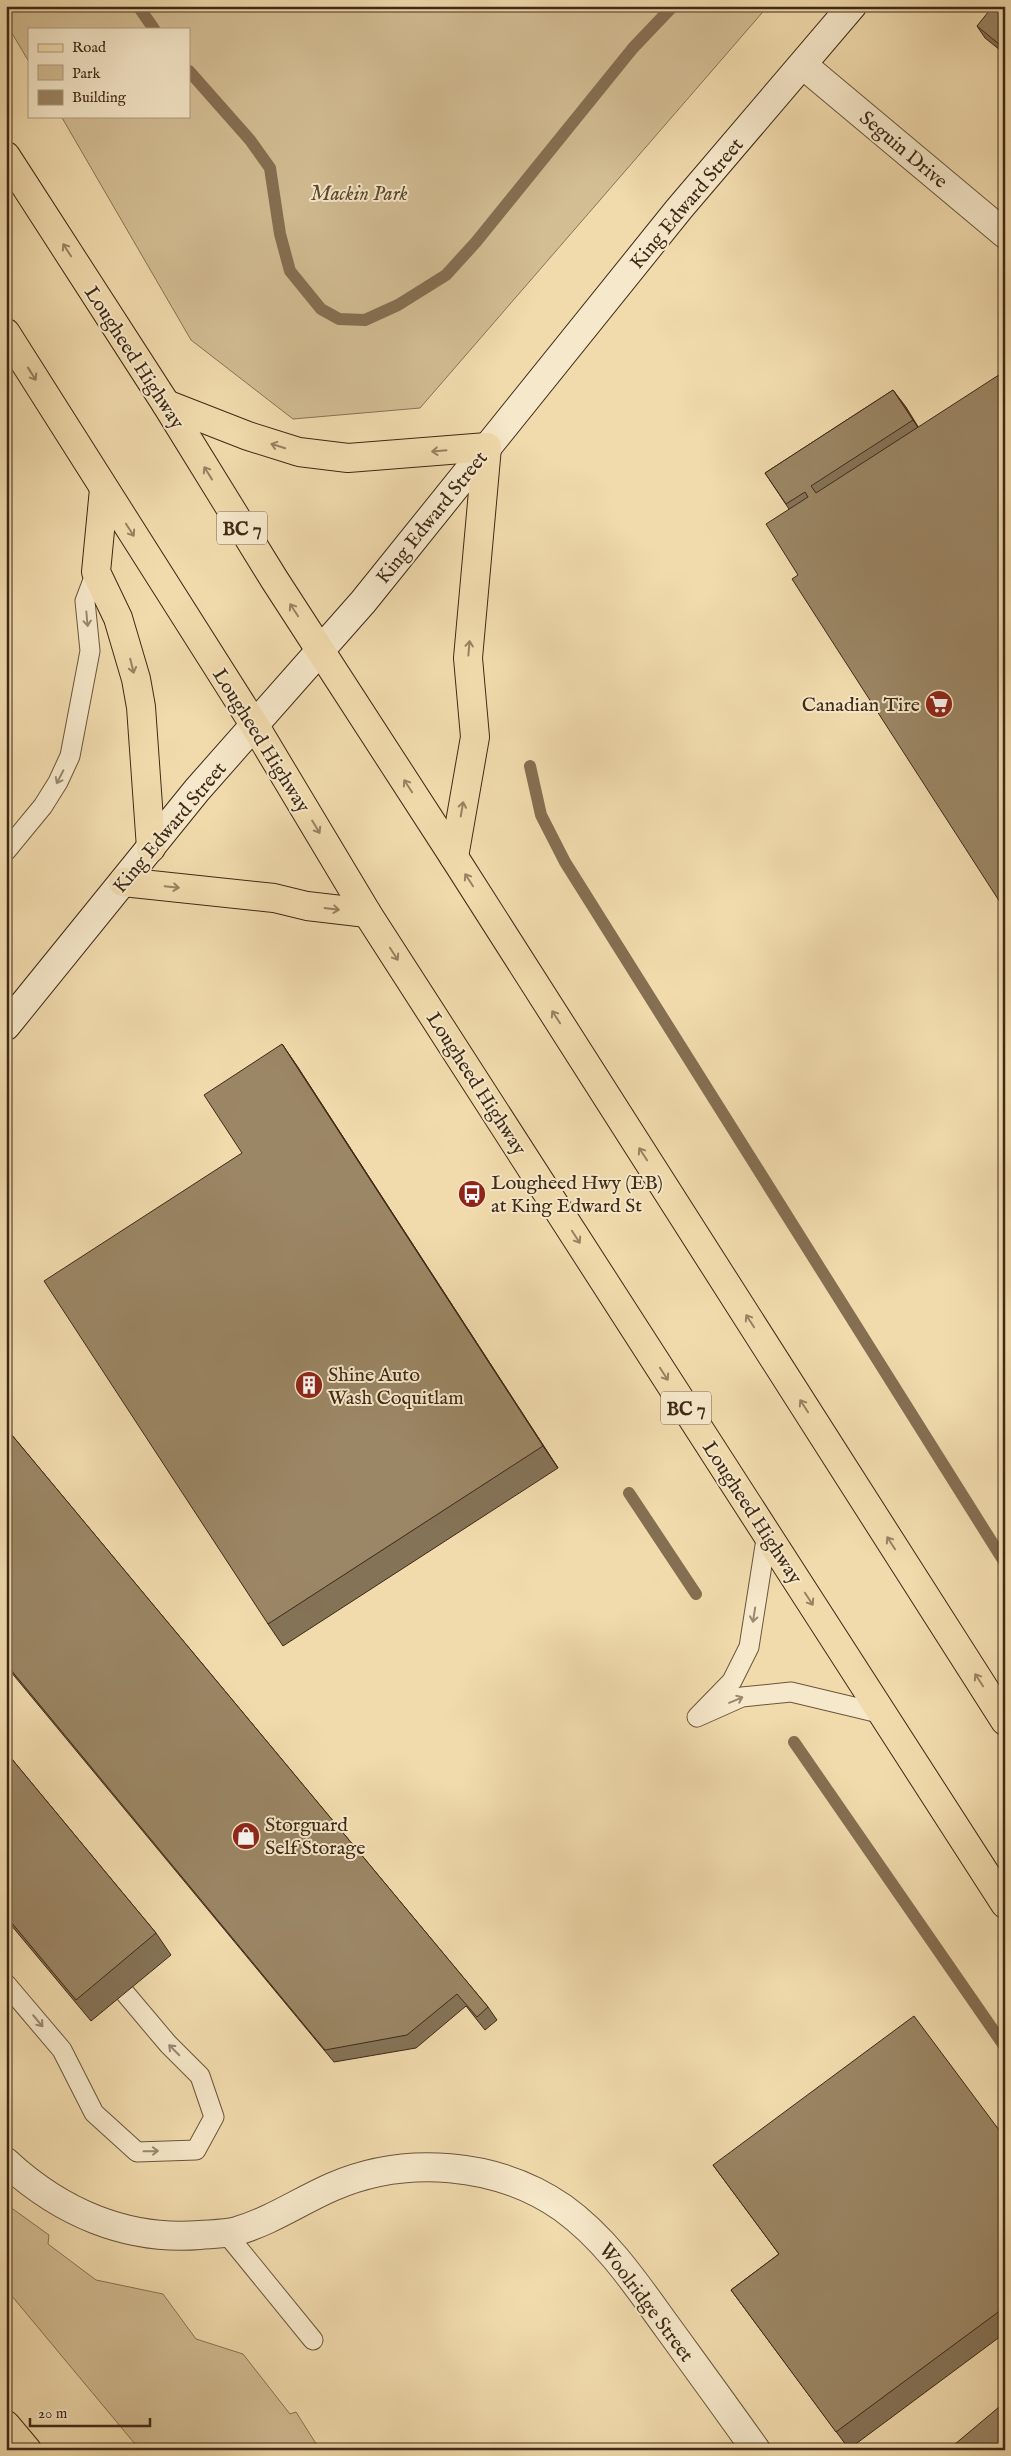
<svg xmlns="http://www.w3.org/2000/svg" width="1011" height="2456" viewBox="0 0 1011 2456" font-family="'IM FELL English',serif">
<style>
.green{fill:#d3bd93;stroke:#887354}
.lines{fill:none;stroke-linecap:round;stroke-linejoin:round}
.stream{stroke:#856f52;stroke-width:12}
.lane-casing{stroke:#6b563c;stroke-width:21}
.street-casing{stroke:#6b563c;stroke-width:30}
.secondary-casing{stroke:#3e2916;stroke-width:30}
.primary-casing{stroke:#3e2916;stroke-width:30}
.highway-casing{stroke:#3e2916;stroke-width:30}
.lane{stroke:#f6e8ca;stroke-width:19}
.street{stroke:#f6e8ca;stroke-width:28}
.secondary{stroke:#f6e8ca;stroke-width:28}
.primary{stroke:#f1dbad;stroke-width:28}
.highway{stroke:#f1dbad;stroke-width:28}
.wall{fill:#857357;stroke:#3e2916}
.shaded-wall{fill:#6c5e47;stroke:#3e2916}
.building{fill:#9b8665;stroke:#3e2916}
.oneway{stroke:#988262}
.oneway2{stroke:#9a8870}
.labels{text-anchor:middle;stroke-width:4;stroke-linejoin:round;paint-order:stroke}
.shield{fill:#f6e8ca;stroke:#75624c;stroke-width:1}
.shield-label{font-size:19px;font-weight:bold;fill:#3e2916}
.street-label{font-size:20px;fill:#3e2916;stroke:#f6e8ca}
.park-label{font-size:20px;font-style:italic;fill:#5c472f;stroke:#f6e8ca}
.poi-label{font-size:20px;fill:#3e2916;stroke:#f6e8ca;text-anchor:start}
</style>
<rect width="100%" height="100%" fill="#f1dbad"/>
<filter id="stains"><feTurbulence type="fractalNoise" baseFrequency=".004" numOctaves="4"/><feColorMatrix values="0 0 0 0 .2 0 0 0 0 .09 0 0 0 0 .02 0 0 0 .5 -.17"/></filter>
<radialGradient id="worn" r=".72"><stop offset=".6" stop-color="#630" stop-opacity="0"/><stop offset="1" stop-color="#630" stop-opacity=".3"/></radialGradient>
<g class="green">
<polygon points="6,6 768,6 420,408 293,419 191,340 61,116 189,116 189,29 29,29 29,62 6,23"/>
<polygon points="6,2204 49,2235 48,2244 96,2280 163,2294 196,2339 243,2354 290,2414 296,2412 320,2450 140,2450 6,2289"/>
</g>
<g class="lines">
<g class="stream">
<polyline points="138,6 154,29"/>
<polyline points="189,71 250,140 270,168 280,234 290,271 321,309 339,319 365,320 398,305 446,275 476,242 633,48 673,6"/>
<polyline points="530,766 541,815 565,862 1005,1563"/>
<polyline points="629,1493 696,1594"/>
<polyline points="794,1742 1005,2047"/>
</g>
<defs>
<g id="lane">
<polyline points="6,851 43,806 58,782 70,756 90,651 85,601 96,572"/>
<polyline points="767,1533 749,1647 732,1681 697,1717 742,1697 791,1692 883,1714"/>
<polyline points="6,1984 62,2050 94,2113 137,2152 196,2150 214,2117 200,2076 168,2044 125,1993"/>
<polyline points="225,2232 313,2340"/>
</g>
<g id="street">
<polyline points="803,65 1005,234"/>
<path d="M6 2162C60 2212 126 2241 200 2235 212 2234 225 2234 237 2231 271 2221 300 2201 332 2187 405 2155 497 2162 563 2208 607 2240 636 2284 668 2328 697 2368 727 2409 756 2450"/>
</g>
<polyline id="secondary" points="6,1026 197,790 363,602 679,209 852,6"/>
<g id="primary">
<polyline points="6,156 166,404 274,579 454,857 1005,1721"/>
<polyline points="6,333 255,726 367,913 1005,1904"/>
<polyline points="166,404 248,436 299,452 348,458 487,447 468,658 475,737 454,857"/>
<polyline points="104,489 96,572 118,618 136,679 141,707 151,848"/>
<polyline points="123,882 274,898 307,906 367,913"/>
</g>
<polyline id="highway" points="6,2425 27,2450"/>
</defs>
<use href="#lane" class="lane-casing"/>
<use href="#street" class="street-casing"/>
<use href="#secondary" class="secondary-casing"/>
<use href="#primary" class="primary-casing"/>
<use href="#highway" class="highway-casing"/>
<use href="#lane" class="lane"/>
<use href="#street" class="street"/>
<use href="#secondary" class="secondary"/>
<use href="#primary" class="primary"/>
<use href="#highway" class="highway"/>
</g>
<g class="wall">
<polygon points="1005,6 1005,54 985,38 977,26"/>
<polygon points="893,390 918,427 798,575 789,509 765,473"/>
<polygon points="282,1044 297,1066 558,1468 283,1646 268,1624"/>
<polygon points="6,1428 488,2007 497,2020 485,2030 466,2006 416,2048 334,2062 6,1666"/>
<polygon points="6,1752 156,1933 171,1955 91,2021 6,1919"/>
<polygon points="1005,2138 1005,2333 849,2449 731,2290 779,2254 713,2165"/>
</g>
<g class="shaded-wall">
<polygon points="893,390 906,407 925,438"/>
<polygon points="282,1044 297,1066 558,1468 543,1446"/>
</g>
<g class="building">
<polygon points="993,6 1005,6 1005,49 977,26"/>
<polygon points="1005,371 1005,910 792,579 798,575 766,524 808,497 805,492 786,504 765,473 893,390 913,420 811,486 816,493"/>
<polygon points="282,1044 543,1446 268,1624 44,1281 242,1153 204,1095"/>
<polygon points="6,1428 488,2007 477,2017 457,1994 407,2035 325,2050 6,1664"/>
<polygon points="6,1752 156,1933 76,2000 6,1916"/>
<polygon points="914,2016 1005,2138 1005,2307 836,2432 731,2290 779,2254 713,2165"/>
<polygon points="1005,2402 1005,2450 948,2450"/>
</g>
<defs><path id="oneway-shaft" d="M-6 0H5M1.5-3L5.5 0L1.5 3" fill="none" stroke-width="1.6" stroke-linecap="round" stroke-linejoin="round" transform="scale(1.25)"/></defs>
<g class="oneway">
<use href="#oneway-shaft" transform="translate(67 250) rotate(-123)"/>
<use href="#oneway-shaft" transform="translate(32 374) rotate(58)"/>
<use href="#oneway-shaft" transform="translate(278 446) rotate(-162)"/>
<use href="#oneway-shaft" transform="translate(439 451) rotate(175)"/>
<use href="#oneway-shaft" transform="translate(208 473) rotate(-122)"/>
<use href="#oneway-shaft" transform="translate(130 530) rotate(57)"/>
<use href="#oneway-shaft" transform="translate(294 610) rotate(-123)"/>
<use href="#oneway-shaft" transform="translate(469 648) rotate(-85)"/>
<use href="#oneway-shaft" transform="translate(132 666) rotate(76)"/>
<use href="#oneway-shaft" transform="translate(408 786) rotate(-123)"/>
<use href="#oneway-shaft" transform="translate(462 809) rotate(-80)"/>
<use href="#oneway-shaft" transform="translate(316 827) rotate(59)"/>
<use href="#oneway-shaft" transform="translate(469 880) rotate(-123)"/>
<use href="#oneway-shaft" transform="translate(172 887) rotate(6)"/>
<use href="#oneway-shaft" transform="translate(332 909) rotate(7)"/>
<use href="#oneway-shaft" transform="translate(394 954) rotate(57)"/>
<use href="#oneway-shaft" transform="translate(556 1017) rotate(-123)"/>
<use href="#oneway-shaft" transform="translate(643 1154) rotate(-123)"/>
<use href="#oneway-shaft" transform="translate(576 1237) rotate(57)"/>
<use href="#oneway-shaft" transform="translate(750 1321) rotate(-123)"/>
<use href="#oneway-shaft" transform="translate(664 1374) rotate(57)"/>
<use href="#oneway-shaft" transform="translate(804 1406) rotate(-123)"/>
<use href="#oneway-shaft" transform="translate(891 1543) rotate(-123)"/>
<use href="#oneway-shaft" transform="translate(809 1599) rotate(57)"/>
<use href="#oneway-shaft" transform="translate(979 1680) rotate(-123)"/>
</g>
<g class="oneway2">
<use href="#oneway-shaft" transform="translate(87 619) rotate(85)"/>
<use href="#oneway-shaft" transform="translate(60 777) rotate(117)"/>
<use href="#oneway-shaft" transform="translate(754 1615) rotate(99)"/>
<use href="#oneway-shaft" transform="translate(736 1700) rotate(-23)"/>
<use href="#oneway-shaft" transform="translate(38 2021) rotate(50)"/>
<use href="#oneway-shaft" transform="translate(174 2050) rotate(-135)"/>
<use href="#oneway-shaft" transform="translate(151 2151) rotate(-1)"/>
</g>
<defs>
<symbol id="supermarket-disc" viewBox="-11 -11 22 22"><circle r="9.5" fill="#8f2418" stroke="#f6e8ca"/><path d="M-6-5.5h2.5l.6 2H6L4.5 2H-2.5L-4.4-4H-6ZM-1.5 3.2a1.3 1.3 0 1 0 .1 0ZM3 3.2a1.3 1.3 0 1 0 .1 0Z" fill="#fff"/></symbol>
<symbol id="bus-disc" viewBox="-11 -11 22 22"><circle r="9.5" fill="#8f2418" stroke="#f6e8ca"/><path d="M-5-6H5V4H4V6H2V4H-2V6H-4V4H-5ZM-3.5-4V0h7V-4ZM-3.5 1.2v1.5H-2V1.2ZM2 1.2v1.5H3.5V1.2Z" fill="#fff"/></symbol>
<symbol id="building-disc" viewBox="-11 -11 22 22"><circle r="9.5" fill="#8f2418" stroke="#f6e8ca"/><path d="M-4-6H4V6H1V3H-1V6H-4ZM-2.5-4.3h1.7v1.8h-1.7ZM.8-4.3h1.7v1.8H.8ZM-2.5-1h1.7V.8h-1.7ZM.8-1h1.7V.8H.8Z" fill="#fff"/></symbol>
<symbol id="shop-disc" viewBox="-11 -11 22 22"><circle r="9.5" fill="#8f2418" stroke="#f6e8ca"/><path d="M-5-2.5h2.3a2.7 3.5 0 0 1 5.4 0H5L5.5 6h-11ZM-1.5-2.5h3a1.5 2.3 0 0 0-3 0Z" fill="#fff"/></symbol>
</defs>
<g fill-rule="evenodd">
<use href="#supermarket-disc" x="923" y="688" width="32" height="32"/>
<use href="#bus-disc" x="456" y="1178" width="32" height="32"/>
<use href="#building-disc" x="293" y="1369" width="32" height="32"/>
<use href="#shop-disc" x="230" y="1820" width="32" height="32"/>
</g>
<g class="labels">
<g class="shield">
<rect x="217" y="511.5" width="50" height="33" rx="4"/>
<rect x="661" y="1391.5" width="50" height="33" rx="4"/>
</g>
<g class="shield-label">
<text x="242" y="535">BC 7</text>
<text x="686" y="1415">BC 7</text>
</g>
<g class="street-label">
<text transform="translate(904 149) rotate(40)" y="7">Seguin Drive</text>
<text transform="translate(686 203) rotate(-50)" y="7">King Edward Street</text>
<text transform="translate(135 357) rotate(57)" y="7">Lougheed Highway</text>
<text transform="translate(431 517) rotate(-51)" y="7">King Edward Street</text>
<text transform="translate(262 740) rotate(58)" y="7">Lougheed Highway</text>
<text transform="translate(169 827) rotate(-50)" y="7">King Edward Street</text>
<text transform="translate(477 1083) rotate(57)" y="7">Lougheed Highway</text>
<text transform="translate(753 1512) rotate(57)" y="7">Lougheed Highway</text>
<text transform="translate(647 2302) rotate(53)" y="7">Woolridge Street</text>
</g>
<g class="park-label">
<text x="359" y="200">Mackin Park</text>
</g>
<g class="poi-label">
<text x="920" y="711" text-anchor="end">Canadian Tire</text>
<text x="491" y="1189">Lougheed Hwy (EB)<tspan x="491" dy="23">at King Edward St</tspan></text>
<text x="328" y="1381">Shine Auto<tspan x="328" dy="23">Wash Coquitlam</tspan></text>
<text x="265" y="1831">Storguard<tspan x="265" dy="23">Self Storage</tspan></text>
</g>
</g>
<rect width="1011" height="2456" fill="none" stroke="#f1dbad" stroke-width="25"/>
<rect x="8" y="8" width="996" height="2441" fill="none" stroke="#3e2916" stroke-width="2.5"/>
<rect x="12" y="12" width="986" height="2431" fill="none" stroke="#3e2916"/>
<rect x="28" y="28" width="162" height="90" fill="#f6e8ca" stroke="#ac9c82"/>
<rect x="38" y="44" width="25" height="8" fill="#f1dbad" stroke="#ac9c82"/>
<text x="72" y="52" font-size="15" fill="#3e2916">Road</text>
<rect x="38" y="65" width="25" height="15" fill="#d3bd93" stroke="#ac9c82"/>
<text x="72" y="78" font-size="15" fill="#3e2916">Park</text>
<rect x="38" y="90" width="25" height="15" fill="#9b8665" stroke="#ac9c82"/>
<text x="72" y="102" font-size="15" fill="#3e2916">Building</text>
<path d="M30 2418v8h120v-8" fill="none" stroke="#3e2916" stroke-width="2.5"/>
<text x="38" y="2418" font-size="15" fill="#3e2916" stroke="#f6e8ca" stroke-width="4" paint-order="stroke">20 m</text>
<rect width="100%" height="100%" filter="url(#stains)"/>
<rect width="100%" height="100%" fill="url(#worn)"/>
</svg>
